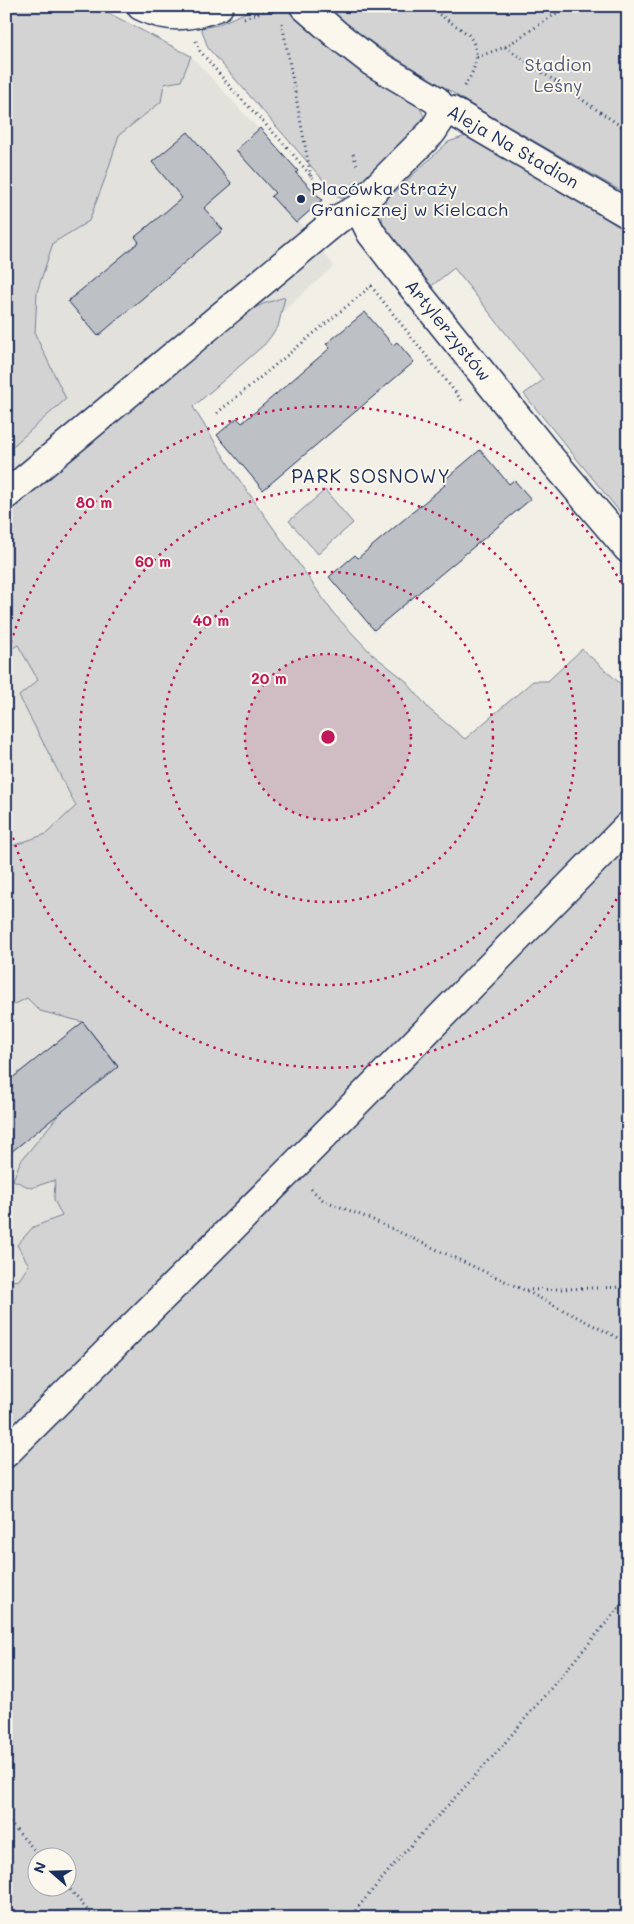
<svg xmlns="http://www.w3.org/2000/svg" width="634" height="1924" viewBox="0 0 634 1924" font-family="Mali,sans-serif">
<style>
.built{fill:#e2e1dc}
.green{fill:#d2d3d2;stroke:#768198;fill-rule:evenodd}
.building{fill:#bdc0c4;stroke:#1b2f5e}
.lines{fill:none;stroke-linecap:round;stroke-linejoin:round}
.minor-casing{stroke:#1b2f5e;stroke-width:31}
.path{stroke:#1b2f5e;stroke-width:3;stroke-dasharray:1 4;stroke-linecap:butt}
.minor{stroke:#fbf7ec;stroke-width:28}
.ring{fill:none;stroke:#c2185b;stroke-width:2.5;stroke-dasharray:2.5 5}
.poi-dot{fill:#1b2f5e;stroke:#fbf7ec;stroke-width:2}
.labels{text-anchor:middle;stroke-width:4;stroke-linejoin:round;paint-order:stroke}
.park-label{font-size:18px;fill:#49587b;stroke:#fbf7ec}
.street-label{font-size:18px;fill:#1b2f5e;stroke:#fbf7ec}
.poi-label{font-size:18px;fill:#1b2f5e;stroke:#fbf7ec;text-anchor:start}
.neighbourhood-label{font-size:19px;letter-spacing:1px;fill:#1b2f5e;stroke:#fbf7ec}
.centre{fill:#c2185b;stroke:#fbf7ec;stroke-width:2.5}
.ring-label{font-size:15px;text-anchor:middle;font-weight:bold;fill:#c2185b;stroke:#fbf7ec;stroke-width:4;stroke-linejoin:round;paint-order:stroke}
</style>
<rect width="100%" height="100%" fill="#f2efe6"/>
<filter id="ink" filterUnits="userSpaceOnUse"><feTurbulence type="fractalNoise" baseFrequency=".02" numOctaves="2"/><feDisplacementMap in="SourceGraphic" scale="10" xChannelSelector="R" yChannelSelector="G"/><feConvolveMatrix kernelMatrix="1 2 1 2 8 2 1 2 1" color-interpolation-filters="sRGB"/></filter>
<g filter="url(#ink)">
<polygon class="built" points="6,6 93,6 191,56 324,200 299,222 334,266 178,404 338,647 511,819 6,1303"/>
<g class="green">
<polygon points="6,6 95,6 191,56 181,81 164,84 161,102 119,135 106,176 89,221 53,243 37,292 35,334 66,399 6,452"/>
<polygon points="260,6 274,6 286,9 300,19 325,43 418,104 424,116 418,130 342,199 337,196 208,48 201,28 217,25"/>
<path d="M327 6H628V195L468 103C421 70 368 47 327 6Z"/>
<polygon points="466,136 479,141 628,228 628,522 524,394 543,380 454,268 429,288 384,228 382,218 386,200 448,142"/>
<path d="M285 297 278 327 265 344 193 407 231 468 334 614 372 654 405 680 429 709 465 739 533 681H548L582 649 624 687 628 683V1918H6V1282L19 1280 29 1265 17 1245 33 1227 62 1216 54 1200 55 1180 31 1188 13 1180 20 1162 61 1112 118 1066 83 1022 40 1011 27 998 6 1009V838L12 846 46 834 76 806 19 696 38 680 18 645 6 652V499L237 317 263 304ZM38 1856H68V1886H38Z"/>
<polygon points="325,490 353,523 318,554 289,521"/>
</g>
<g class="building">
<polygon points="260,128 298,171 296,173 322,200 296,223 271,196 275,193 236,150"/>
<polygon points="188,132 232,184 204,208 223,230 98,336 68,301 139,242 135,237 182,198 152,162"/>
<polygon points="365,312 393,345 397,342 414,362 263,490 217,435 237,418 242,423 330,348 326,344"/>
<polygon points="480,450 509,484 514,480 531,499 374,630 329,577 355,555 358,558 445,485 442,482"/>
<polygon points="83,1022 118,1067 6,1156 6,1083"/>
</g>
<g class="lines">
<defs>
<g id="minor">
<path d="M141 6C166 19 193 17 219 6"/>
<polyline points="304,6 336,34 372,62 436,100 443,109"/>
<path id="s1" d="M443 109 440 120 432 132 367 197 363 206 362 215 371 233 408 281 548 455 628 549"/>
<polyline points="443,109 450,110 628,214"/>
<polyline points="6,495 338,219 363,206"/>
<polyline points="6,1453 291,1169 628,826"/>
</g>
</defs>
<use href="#minor" class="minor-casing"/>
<g class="path">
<polyline points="103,6 114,11"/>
<path d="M427 6 468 34C482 52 476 69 464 87"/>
<polyline points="244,18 267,10 276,12"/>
<polyline points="282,23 311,177"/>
<polyline points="196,41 200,51 232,89 286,146 326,194"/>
<polyline points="505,47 628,131"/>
<polyline points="477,57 505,47 568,6"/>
<polyline points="353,154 358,168"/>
<polyline points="371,286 463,402"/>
<polyline points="217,413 375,283"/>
<polyline points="311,1189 323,1200 373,1220 524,1290 628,1343"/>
<polyline points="526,1290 628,1287"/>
<polyline points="6,1819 40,1856"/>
<polyline points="67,1886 94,1918"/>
<polyline points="349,1918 403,1854 497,1752 628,1597"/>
</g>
<use href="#minor" class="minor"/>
</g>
</g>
<circle cx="328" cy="737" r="83" fill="#c2185b" fill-opacity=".12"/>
<g class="ring">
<circle cx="328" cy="737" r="83"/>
<circle cx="328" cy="737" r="165"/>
<circle cx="328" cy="737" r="248"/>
<path d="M627 879A331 331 0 0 1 7 817M7 657A331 331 0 0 1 627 595"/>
</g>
<circle class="poi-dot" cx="301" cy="199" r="5"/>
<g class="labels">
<g class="park-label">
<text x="558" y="71">Stadion<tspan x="558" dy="21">Leśny</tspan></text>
</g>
<g class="street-label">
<text transform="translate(513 147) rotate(30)" y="6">Aleja Na Stadion</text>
<text dy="6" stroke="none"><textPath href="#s1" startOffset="281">Artylerzystów</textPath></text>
</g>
<g class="poi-label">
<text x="311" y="195">Placówka Straży<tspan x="311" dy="21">Granicznej w Kielcach</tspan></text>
</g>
<g class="neighbourhood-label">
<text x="371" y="483">PARK SOSNOWY</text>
</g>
</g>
<circle cx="328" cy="737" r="8" class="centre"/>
<g class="ring-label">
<text x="94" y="508">80 m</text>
<text x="153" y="567">60 m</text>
<text x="211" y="626">40 m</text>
<text x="269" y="684">20 m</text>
</g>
<rect width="634" height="1924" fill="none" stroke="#fbf7ec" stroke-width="25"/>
<rect x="12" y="12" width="609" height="1899" fill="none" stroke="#1b2f5e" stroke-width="2" filter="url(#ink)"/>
<g transform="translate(52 1872) rotate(290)"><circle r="24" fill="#fbf7ec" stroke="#a1a7b3"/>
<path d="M0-4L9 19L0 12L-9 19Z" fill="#1b2f5e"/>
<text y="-8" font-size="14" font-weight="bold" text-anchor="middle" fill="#1b2f5e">N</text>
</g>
</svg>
